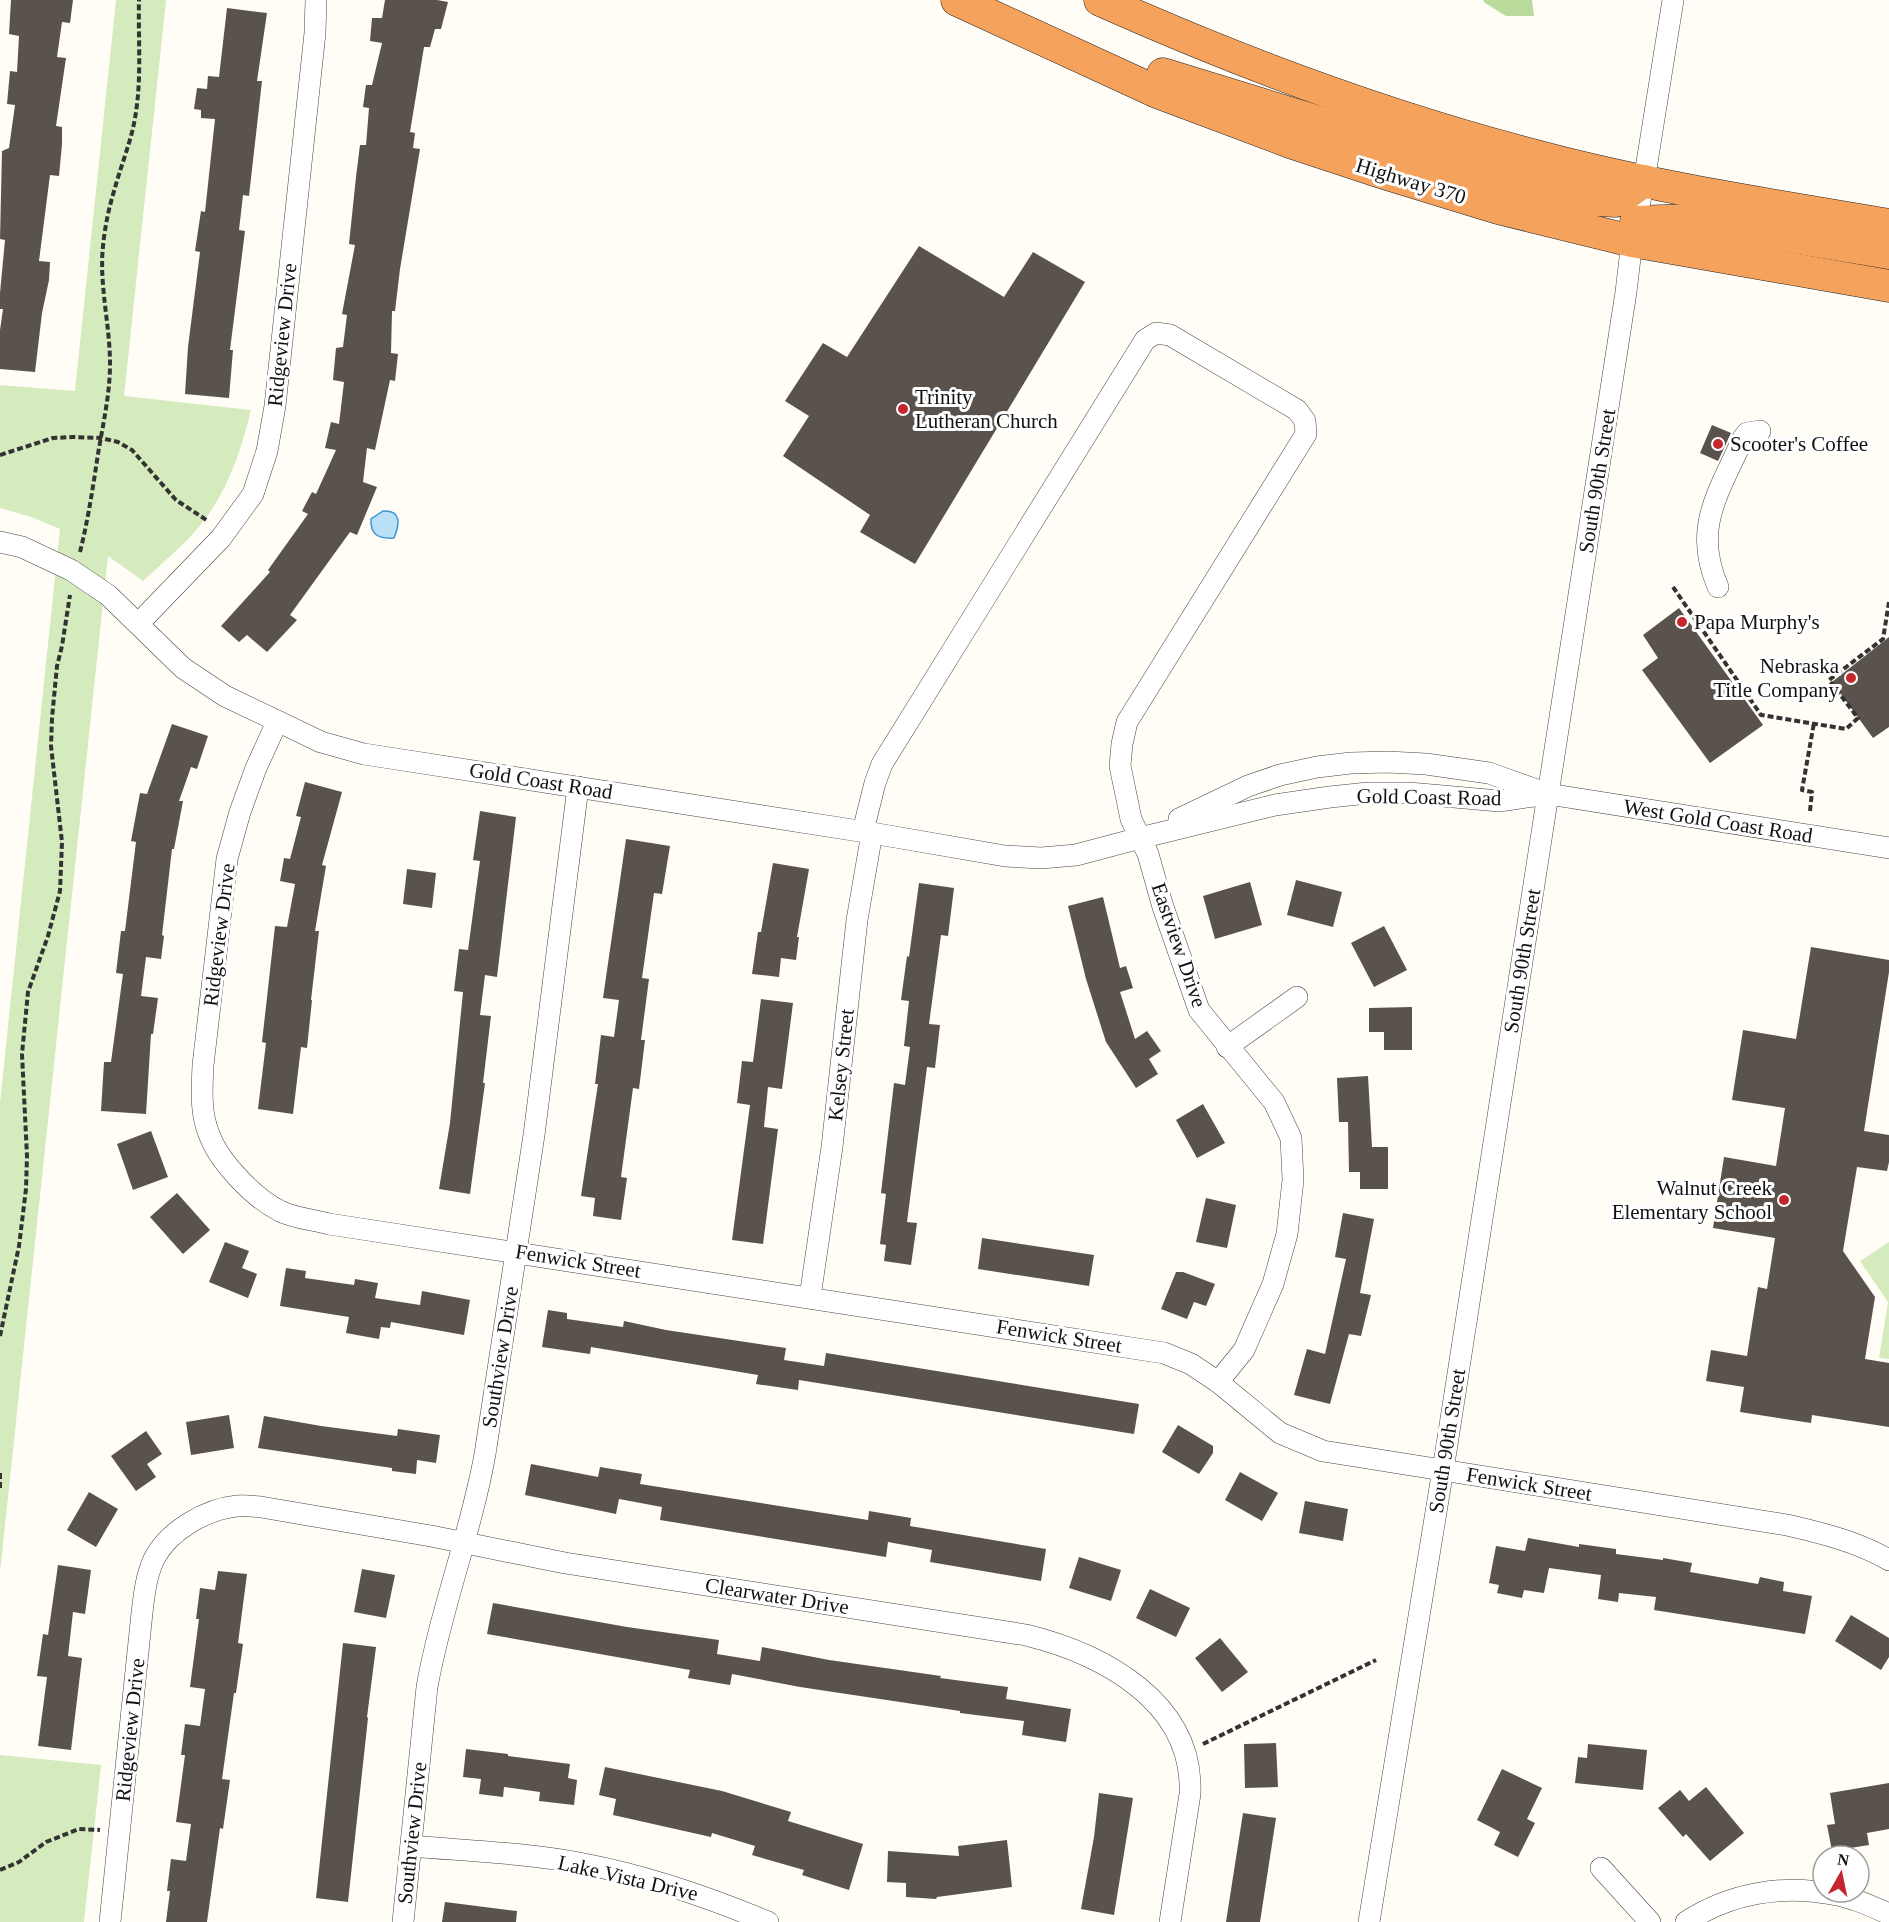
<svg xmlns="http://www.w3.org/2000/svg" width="1889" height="1922" viewBox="0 0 1889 1922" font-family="Georgia,serif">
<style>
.green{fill:#d5ebbd}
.forest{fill:#b9dc9c}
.water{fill:#b9e0f7;stroke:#3f96cf;stroke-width:1.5}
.building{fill:#5a524d}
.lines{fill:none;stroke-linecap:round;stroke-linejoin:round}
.minor-casing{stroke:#444;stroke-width:22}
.highway-casing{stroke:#222;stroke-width:33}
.path{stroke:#333;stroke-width:4;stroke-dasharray:6 3;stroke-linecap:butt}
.minor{stroke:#fff;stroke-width:21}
.highway{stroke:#f5a25d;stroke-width:32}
.poi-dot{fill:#c4262e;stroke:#fff;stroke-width:2}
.labels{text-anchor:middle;stroke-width:6;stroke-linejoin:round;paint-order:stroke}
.street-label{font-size:21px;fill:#111;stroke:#fff}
.poi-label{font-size:21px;fill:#111;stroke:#fff;text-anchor:start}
</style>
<rect width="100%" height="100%" fill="#fffdf5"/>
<g class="green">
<path d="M116 0H166L124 396 251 410C241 452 226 496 197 529 181 548 161 564 143 581L108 556 0 1572V1103L60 529 31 517 0 508V385L75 391Z"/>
<polygon points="1889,1242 1889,1359 1879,1358 1888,1302 1860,1261"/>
<polygon points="0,1755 101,1765 84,1922 0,1922"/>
</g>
<polygon class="forest" points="1483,0 1532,0 1534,16 1506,16 1485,3"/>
<path class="water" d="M383 511C403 510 399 526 394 538 380 539 370 536 371 519Z"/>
<g class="building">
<polygon points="11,0 73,0 70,23 62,22 57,57 66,58 56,126 62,127 62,144 59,176 50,175 39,261 50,262 49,280 42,313 35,372 0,369 0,330 3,309 0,309 0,293 5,240 0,239 2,151 9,148 15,105 7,104 10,71 17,72 19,36 9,34"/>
<polygon points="385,0 437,0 448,2 441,29 435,29 430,47 424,47 410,132 415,133 413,148 420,149 400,269 395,311 392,311 391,353 398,354 395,381 390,380 375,450 367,448 363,482 377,487 357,535 350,532 290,615 297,620 267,652 247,635 239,642 221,626 270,572 268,570 308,514 302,511 312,492 316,494 336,450 325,448 331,422 339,424 344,382 333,380 336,348 343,347 347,315 342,314 355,245 349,244 356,177 360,145 366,145 369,108 363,107 366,85 372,85 382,43 370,41 372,18 382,18"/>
<polygon points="227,8 267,13 257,81 262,81 249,196 243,195 239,230 245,231 230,350 233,350 229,398 185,394 188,347 200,252 195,251 201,211 205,212 215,119 201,118 201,110 194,109 197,88 207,89 208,76 219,77"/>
<polygon points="919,246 1004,297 1033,252 1085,282 915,564 860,532 870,515 783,456 809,416 785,401 823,343 847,357"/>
<polygon points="1712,425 1731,433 1718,461 1700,453"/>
<polygon points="1679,608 1763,725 1710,763 1642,670 1658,658 1643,635"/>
<polygon points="1889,637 1889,727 1873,738 1832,682"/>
<polygon points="172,724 208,736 197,769 191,767 179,801 183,801 174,849 172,849 162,935 164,936 161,959 146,957 141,996 158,998 153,1034 151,1034 146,1114 101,1111 104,1062 111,1062 123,974 116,973 121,931 125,931 136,842 131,841 140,793 147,794"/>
<polygon points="305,782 342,792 322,865 326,866 315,931 319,931 311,1000 312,1000 307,1048 301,1047 293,1114 258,1109 266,1043 262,1042 275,926 287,927 295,884 280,881 284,858 290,859 301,817 296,816"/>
<polygon points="480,811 516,817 497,977 485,975 480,1015 491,1016 483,1083 485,1083 470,1194 439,1189 450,1123 463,992 454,991 459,949 468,950 480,861 473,860"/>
<polygon points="626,839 670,846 662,894 654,893 642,978 649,979 641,1040 645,1040 639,1089 633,1088 621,1177 627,1178 621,1220 593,1216 595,1198 581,1196 598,1084 595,1084 601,1035 614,1037 619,1000 603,998"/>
<polygon points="773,863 809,869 797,937 799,937 796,960 781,958 779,977 752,974 758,932 761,932"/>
<polygon points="407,869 436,873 432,908 403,904"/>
<polygon points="1296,880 1342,892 1333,927 1287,915"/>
<polygon points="1250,882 1262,925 1215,939 1203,896"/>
<polygon points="919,883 954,888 948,936 941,935 929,1024 940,1025 935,1068 927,1067 907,1222 917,1223 911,1265 884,1261 886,1245 880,1244 886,1194 881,1193 894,1083 905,1085 910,1047 904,1046 909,1001 901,1000 907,956 909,957"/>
<polygon points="1103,897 1120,968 1126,966 1133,988 1120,992 1135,1039 1147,1031 1161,1051 1149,1059 1158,1074 1136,1088 1106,1042 1086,979 1068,906"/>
<polygon points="1384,926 1407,970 1374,987 1351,943"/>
<polygon points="1811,947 1889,960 1889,972 1864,1131 1889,1135 1889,1162 1887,1171 1857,1167 1843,1251 1875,1297 1865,1359 1889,1363 1889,1427 1812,1415 1811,1423 1740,1412 1744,1387 1706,1381 1711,1350 1747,1356 1758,1287 1767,1289 1775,1238 1713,1228 1724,1157 1776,1166 1785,1108 1732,1100 1743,1030 1796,1039"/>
<polygon points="761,999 793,1003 782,1089 768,1087 764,1127 778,1129 763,1244 732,1240 750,1105 737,1103 742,1061 753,1062"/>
<polygon points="1412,1007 1412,1050 1384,1050 1384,1032 1369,1032 1369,1008"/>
<polygon points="1368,1076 1372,1147 1388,1147 1388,1189 1360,1189 1360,1172 1349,1172 1348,1122 1339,1122 1337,1078"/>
<polygon points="1203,1104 1225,1143 1197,1158 1176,1120"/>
<polygon points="151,1131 168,1177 133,1190 117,1144"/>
<polygon points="177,1193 210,1230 183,1254 150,1217"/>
<polygon points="1206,1198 1236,1205 1227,1248 1196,1242"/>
<polygon points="1343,1213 1374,1219 1360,1293 1371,1295 1361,1336 1349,1334 1330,1404 1294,1395 1307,1349 1325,1354 1346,1259 1335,1257"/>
<polygon points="982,1238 1094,1255 1089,1286 978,1269"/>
<polygon points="225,1242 249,1251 242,1268 257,1274 248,1298 209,1282"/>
<polygon points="286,1268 306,1271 305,1278 354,1285 355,1279 378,1283 375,1298 420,1305 422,1291 470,1300 464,1335 391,1322 390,1328 381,1327 379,1339 346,1333 349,1317 280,1306"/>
<polygon points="1176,1272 1183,1272 1215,1284 1206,1306 1194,1302 1187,1319 1161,1309"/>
<polygon points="548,1310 567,1313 567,1319 623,1327 624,1321 666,1330 786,1348 784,1360 824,1366 826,1353 1139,1404 1134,1434 799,1380 798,1390 756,1384 758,1375 591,1347 590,1354 542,1347"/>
<polygon points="229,1415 234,1448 191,1455 186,1422"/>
<polygon points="264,1416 321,1426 397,1436 398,1429 440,1435 436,1463 417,1460 416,1474 392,1471 392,1468 258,1448"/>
<polygon points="1178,1425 1213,1446 1213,1453 1199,1474 1162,1452"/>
<polygon points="146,1431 162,1454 147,1464 156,1477 136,1491 111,1456"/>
<polygon points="531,1464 598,1477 600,1467 642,1474 640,1484 868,1520 869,1511 911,1518 910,1526 1046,1549 1041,1581 930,1562 932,1550 888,1542 886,1557 660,1520 662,1507 619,1499 616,1514 525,1495"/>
<polygon points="1240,1472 1278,1493 1262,1521 1225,1500"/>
<polygon points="89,1492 118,1509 96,1547 67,1530"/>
<polygon points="1305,1501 1348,1509 1343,1541 1299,1533"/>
<polygon points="1528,1538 1579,1547 1579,1544 1616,1549 1616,1554 1663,1560 1663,1558 1692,1563 1690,1572 1758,1584 1760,1577 1784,1582 1783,1591 1812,1596 1805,1634 1654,1610 1656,1597 1619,1593 1618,1602 1598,1599 1601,1575 1549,1568 1544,1593 1524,1590 1522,1598 1497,1593 1499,1585 1489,1583 1496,1546 1525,1551"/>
<polygon points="1079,1557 1121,1570 1111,1601 1069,1588"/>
<polygon points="58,1565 91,1570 85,1614 73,1612 68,1656 82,1658 71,1750 38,1746 47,1677 37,1676 43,1634 48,1635"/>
<polygon points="362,1569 395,1575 386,1618 354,1612"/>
<polygon points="218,1571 247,1574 238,1643 243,1644 236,1693 234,1693 222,1779 230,1780 223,1829 220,1828 207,1922 166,1922 170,1891 167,1891 171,1859 186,1861 191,1824 176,1822 185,1755 181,1755 185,1724 200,1726 205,1689 190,1687 199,1619 196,1619 200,1588 215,1590"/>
<polygon points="1150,1589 1190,1608 1176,1637 1136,1618"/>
<polygon points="493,1603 627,1627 719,1640 717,1654 760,1661 762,1647 829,1660 941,1676 940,1678 1008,1687 1006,1699 1071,1709 1066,1742 1022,1735 1024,1721 960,1713 960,1711 800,1687 732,1674 730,1685 688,1678 690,1670 487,1634"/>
<polygon points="1851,1615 1889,1638 1889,1657 1881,1670 1835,1641"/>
<polygon points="1220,1638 1248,1672 1222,1692 1195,1658"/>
<polygon points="343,1643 376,1647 367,1717 368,1718 348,1902 316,1898"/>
<polygon points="1276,1743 1278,1787 1245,1788 1244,1744"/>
<polygon points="1588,1744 1647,1750 1643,1790 1575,1783 1578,1757 1587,1758"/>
<polygon points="466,1749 508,1754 508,1756 570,1764 568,1778 577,1780 574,1805 539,1801 540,1792 504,1787 503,1797 479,1794 481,1779 463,1777"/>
<polygon points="605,1767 722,1791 791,1812 788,1821 863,1844 849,1890 802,1875 804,1870 752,1855 755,1846 712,1833 711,1837 613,1815 616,1799 599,1795"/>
<polygon points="1502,1769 1542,1788 1527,1819 1535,1823 1518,1857 1494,1845 1500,1832 1477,1820"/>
<polygon points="1889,1783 1889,1829 1867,1833 1869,1845 1832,1851 1827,1825 1835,1824 1830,1793"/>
<polygon points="1706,1787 1744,1833 1710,1861 1686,1834 1683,1837 1658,1808 1680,1790 1689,1801"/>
<polygon points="1099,1793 1133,1798 1114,1915 1081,1909 1094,1837"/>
<polygon points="1243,1813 1276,1818 1260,1922 1226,1922"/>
<polygon points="1007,1840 1012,1887 937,1897 936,1899 906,1897 906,1883 887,1882 888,1851 959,1856 958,1846"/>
<polygon points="445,1902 517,1911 516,1922 442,1922"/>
</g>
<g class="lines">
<defs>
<g id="minor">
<polyline points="0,542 22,547 71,570 108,595 183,668 225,696 321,742 364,754 872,833 1005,856 1041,858 1076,855 1140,838 1275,805 1330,797 1368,793 1409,793 1499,801 1548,794"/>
<path d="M1718 587C1692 527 1719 493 1743 438L1747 433 1760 431"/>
<polyline points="138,624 221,538 253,494 267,451 275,406 315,33 316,0"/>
<path d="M277 722 256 768 240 812 227 859 203 1065C202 1089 200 1112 209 1134 219 1162 254 1198 280 1211 293 1218 315 1220 329 1224L1164 1353 1191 1364 1218 1382 1280 1433 1323 1451 1787 1525C1822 1533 1858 1542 1889 1560"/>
<polyline points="1179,819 1248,786 1280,775 1317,767 1351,763 1388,762 1426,764 1489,773 1548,794 1889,848"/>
<polyline points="863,831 875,783 882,764 1145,340 1156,333 1170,335 1297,410 1305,421 1306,434 1127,722 1122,744 1120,766 1131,819 1148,854 1163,907 1199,1010 1274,1102 1291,1138 1293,1180 1287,1234 1273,1284 1244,1350 1218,1382"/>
<polyline points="1227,1047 1297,997"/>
<polyline points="810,1297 832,1147 857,920 872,833"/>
<path d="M411 1846C469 1851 528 1853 584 1864 648 1876 708 1897 768 1922"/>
<polyline points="1601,1868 1650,1922"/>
<path d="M110 1922 142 1613C144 1595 146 1576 154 1559 168 1531 206 1509 237 1506 245 1505 253 1506 261 1507L431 1536 565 1563 1026 1635C1103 1654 1194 1702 1190 1794L1170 1922"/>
<path d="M403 1922 427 1687C441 1608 471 1533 485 1454L534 1135 578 787"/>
<polyline points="1369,1922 1446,1451 1626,292 1632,241 1644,181 1673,0"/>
<path d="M1686 1922C1728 1894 1782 1884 1832 1894 1852 1897 1871 1906 1889 1914"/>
</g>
<g id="highway">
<polyline points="957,0 1157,92 1290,142 1384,173 1498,208 1632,241 1889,286"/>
<path d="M1100 0C1241 63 1386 117 1536 156 1652 187 1771 205 1889 225"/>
<polyline points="1163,74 1452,163 1578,199 1616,201 1644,181"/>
<polyline points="1636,222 1690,220 1889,253"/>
</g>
</defs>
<use href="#minor" class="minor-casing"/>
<use href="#highway" class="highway-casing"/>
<g class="path">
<polyline points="0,455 53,438 73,437 101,438 118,442 132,450 176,500 208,521"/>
<path d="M80 552C88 520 93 487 98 454 103 424 110 394 110 364 110 324 99 286 103 246 105 226 109 207 115 188 121 165 131 142 135 118 142 79 138 40 139 0"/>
<polyline points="1673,587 1761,715 1846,729 1858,718 1829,680 1883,639 1889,602"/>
<polyline points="1810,811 1812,792 1802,790 1814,723"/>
<polyline points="0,1336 19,1246 26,1189 27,1156 22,1054 28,992 48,936 60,891 62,842 51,746 52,718 57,666 62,646 70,595"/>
<polyline points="0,1473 0,1488"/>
<polyline points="1203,1744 1376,1660"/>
<polyline points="0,1870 19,1862 46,1842 79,1829 100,1830"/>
</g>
<use href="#minor" class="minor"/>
<use href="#highway" class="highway"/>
</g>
<g class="poi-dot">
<circle cx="903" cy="409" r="6"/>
<circle cx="1718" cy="444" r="6"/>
<circle cx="1682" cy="622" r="6"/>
<circle cx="1851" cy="678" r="6"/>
<circle cx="1784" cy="1200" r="6"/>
</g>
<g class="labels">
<g class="street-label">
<text transform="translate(1411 181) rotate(17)" y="7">Highway 370</text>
<text transform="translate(282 335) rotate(-84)" y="7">Ridgeview Drive</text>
<text transform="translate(1597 481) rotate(-81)" y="7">South 90th Street</text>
<text transform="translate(541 781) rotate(9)" y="7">Gold Coast Road</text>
<text transform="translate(1429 797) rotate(1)" y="7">Gold Coast Road</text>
<text transform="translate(1718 821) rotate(9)" y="7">West Gold Coast Road</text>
<text transform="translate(219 935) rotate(-83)" y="7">Ridgeview Drive</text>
<text transform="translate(1179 945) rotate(71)" y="7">Eastview Drive</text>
<text transform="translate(1522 961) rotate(-81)" y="7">South 90th Street</text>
<text transform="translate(841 1065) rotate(-84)" y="7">Kelsey Street</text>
<text transform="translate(578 1261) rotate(9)" y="7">Fenwick Street</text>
<text transform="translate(1059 1336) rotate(9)" y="7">Fenwick Street</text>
<text transform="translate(500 1357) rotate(-81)" y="7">Southview Drive</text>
<text transform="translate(1447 1441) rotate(-81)" y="7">South 90th Street</text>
<text transform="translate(1529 1484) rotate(9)" y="7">Fenwick Street</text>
<text transform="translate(777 1596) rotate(9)" y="7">Clearwater Drive</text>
<text transform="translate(130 1730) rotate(-84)" y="7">Ridgeview Drive</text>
<text transform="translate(412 1833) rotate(-84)" y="7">Southview Drive</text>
<text transform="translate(628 1878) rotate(13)" y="7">Lake Vista Drive</text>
</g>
<g class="poi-label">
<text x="915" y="404">Trinity<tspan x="915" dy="24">Lutheran Church</tspan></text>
<text x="1730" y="451">Scooter's Coffee</text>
<text x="1694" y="629">Papa Murphy's</text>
<text x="1839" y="673" text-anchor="end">Nebraska<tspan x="1839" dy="24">Title Company</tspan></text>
<text x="1772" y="1195" text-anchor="end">Walnut Creek<tspan x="1772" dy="24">Elementary School</tspan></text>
</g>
</g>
<g transform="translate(1841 1874) rotate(9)"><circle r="28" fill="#ffffff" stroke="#a0a0a0" stroke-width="1.5"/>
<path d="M0-4.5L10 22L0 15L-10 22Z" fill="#c4262e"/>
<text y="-9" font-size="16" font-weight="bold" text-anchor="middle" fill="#111111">N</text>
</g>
</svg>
